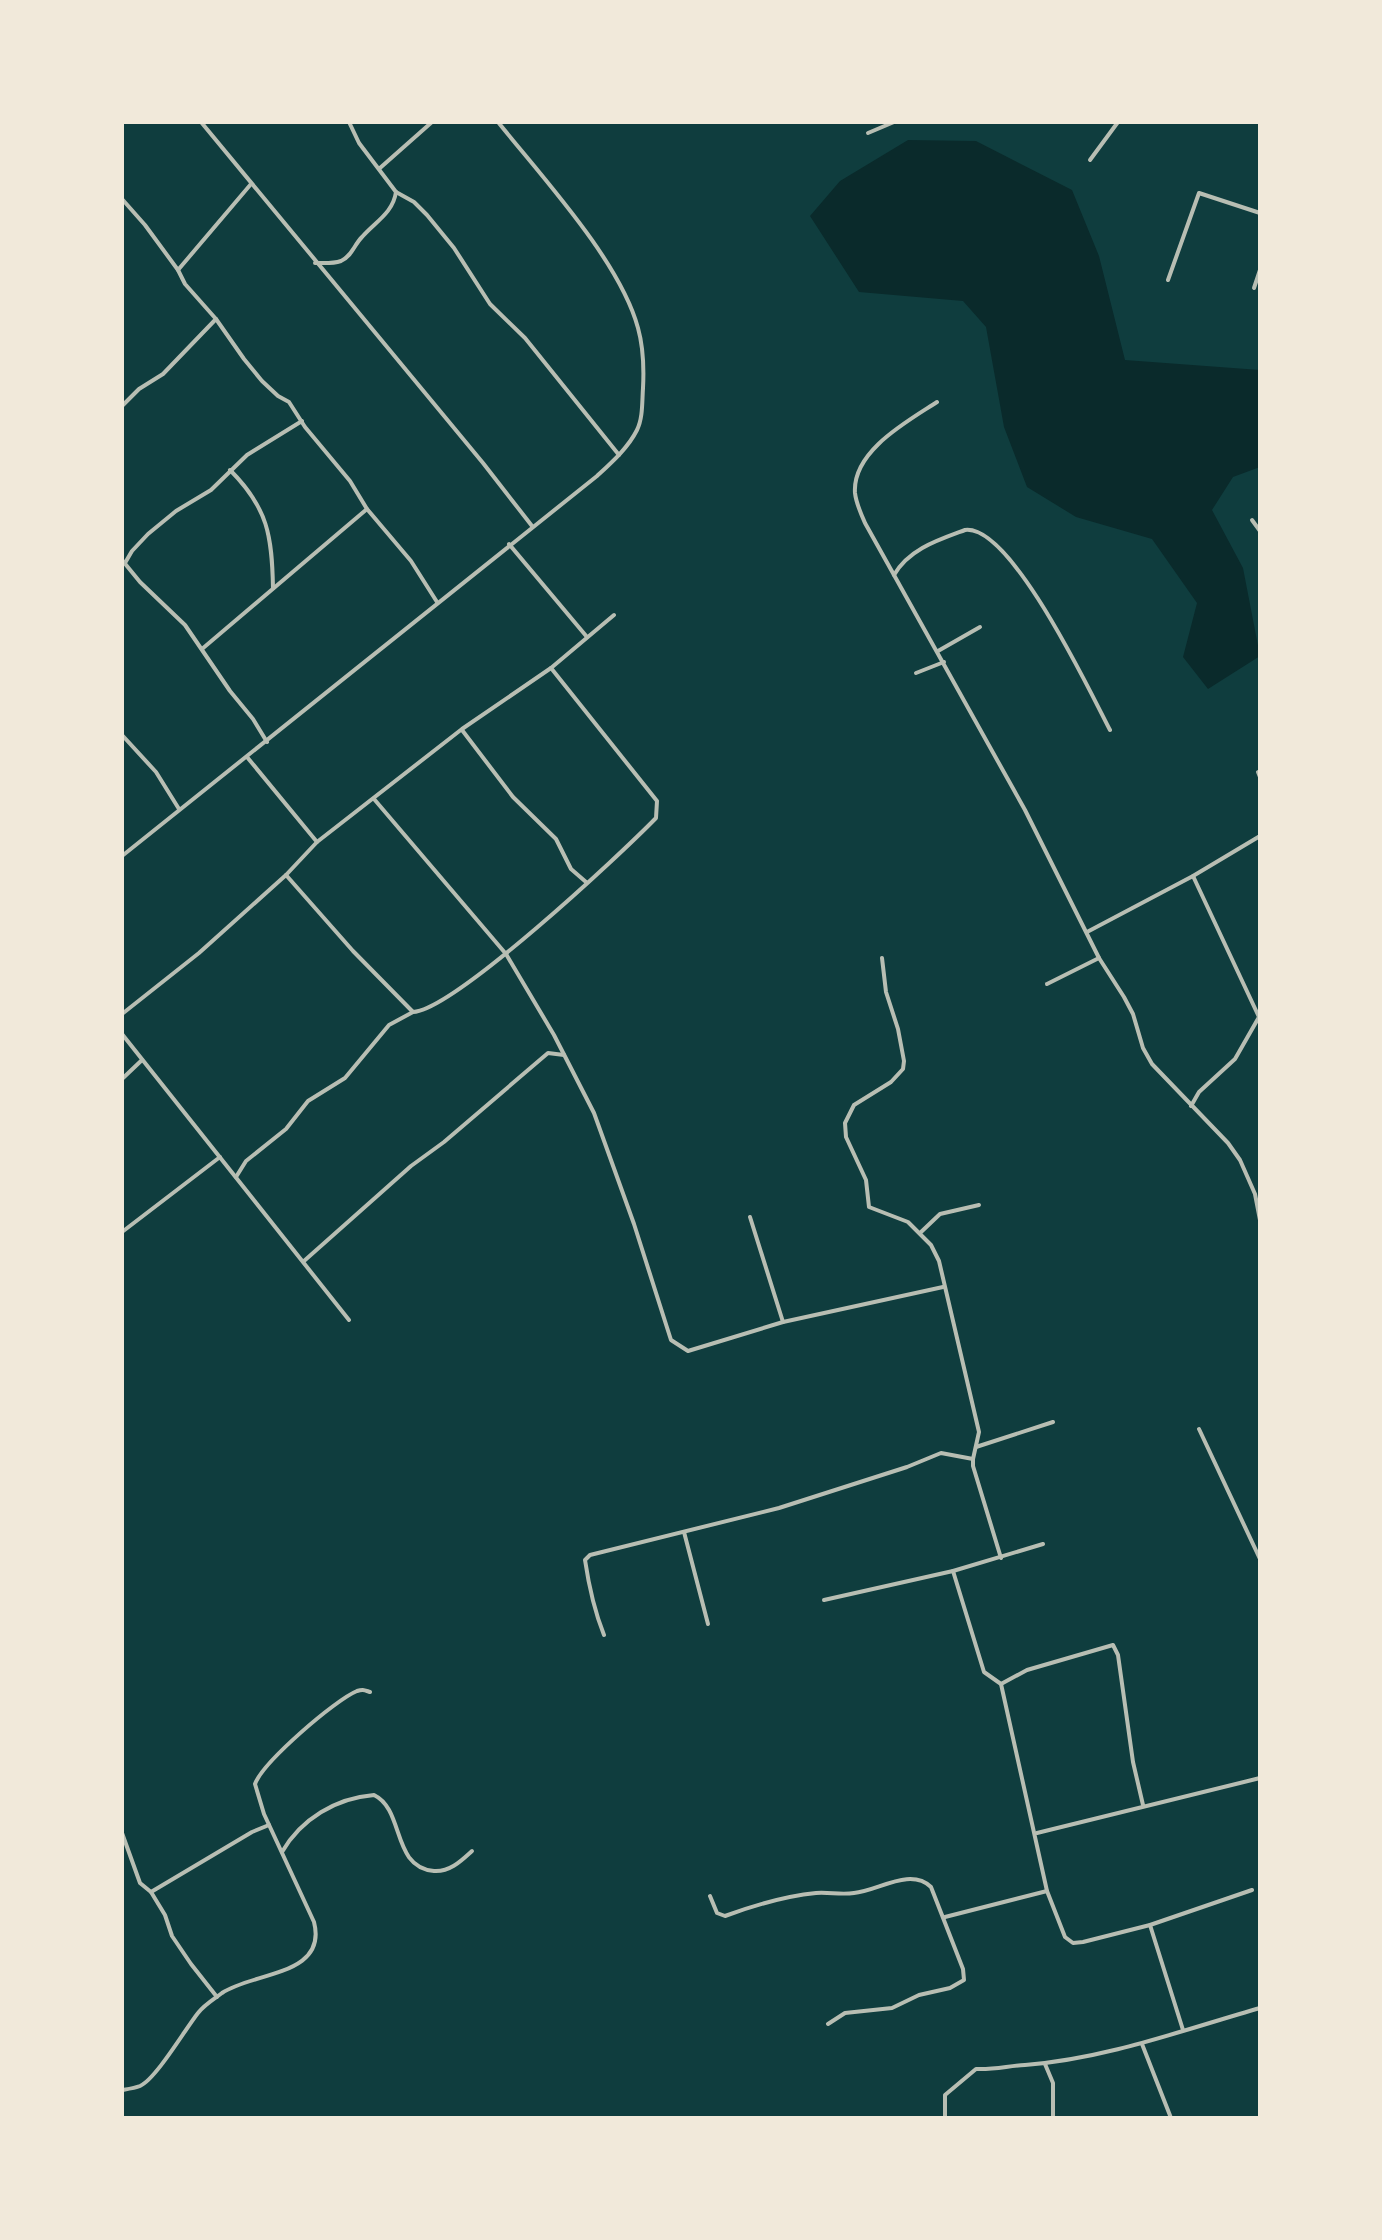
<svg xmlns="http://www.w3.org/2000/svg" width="1382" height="2240" viewBox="0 0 1382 2240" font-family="'Work Sans',sans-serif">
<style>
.water{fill:#0a2a2b}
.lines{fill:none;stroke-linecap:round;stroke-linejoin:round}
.minor{stroke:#b8beb3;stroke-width:4}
</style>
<rect width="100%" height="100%" fill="#0f3d3e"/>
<polygon class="water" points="908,140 976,141 1072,190 1099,256 1125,360 1260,370 1260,467 1233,477 1212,510 1243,568 1260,656 1208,689 1183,657 1197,603 1152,539 1076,517 1027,487 1004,427 986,327 963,301 859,292 810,216 840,181"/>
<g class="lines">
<g class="minor">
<polyline points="201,122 483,463 532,526"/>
<polyline points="349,122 359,143 396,192 414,202 427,215 454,248 490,304 525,338 619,455"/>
<polyline points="964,122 975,122"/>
<polyline points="868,133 894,122"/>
<polyline points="1090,160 1118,122"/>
<polyline points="380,168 432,122"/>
<polyline points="122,199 145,225 178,270 185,284 216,319 244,359 262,381 278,396 289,402 305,427 350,481 367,509 411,561 437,602"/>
<path d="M315 263C324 263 332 264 341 261 352 256 354 245 362 237 375 222 393 213 396 192"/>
<polyline points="178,270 251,184"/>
<polyline points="1168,280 1199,193 1260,213"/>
<polyline points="1254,288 1260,270"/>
<path d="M937 402C908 421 852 451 855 493 856 503 861 514 865 523L1025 810 1099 958 1124 997 1133 1014 1143 1048 1152 1064 1228 1143 1240 1160 1255 1194 1260 1220"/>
<polyline points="122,406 139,389 163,374 216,319"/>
<path d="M230 470C268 508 272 536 273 588"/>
<polyline points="1252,520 1260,531"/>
<polyline points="509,544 587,637"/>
<polyline points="122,560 140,582 185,625 230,691 253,719 267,742"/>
<polyline points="125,563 132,551 148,534 176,511 211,490 247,455 302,421"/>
<path d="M894 575C909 549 938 540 965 530 1011 524 1090 692 1110 730"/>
<polyline points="202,649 367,509"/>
<polyline points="938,651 980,627"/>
<polyline points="916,673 944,662"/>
<polyline points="462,730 513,797 556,839 571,869 586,882"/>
<polyline points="122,735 156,772 179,809"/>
<polyline points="247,757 317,842"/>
<polyline points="1258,772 1260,777"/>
<polyline points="374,799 506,954 554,1035 594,1113 634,1224 671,1340 688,1351 783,1322 943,1287"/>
<path d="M122 856 597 476C611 463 628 448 637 430 643 418 642 402 643 388 644 369 643 346 638 328 620 261 542 177 498 122"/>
<path d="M286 875 353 951 413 1012C454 1010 621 854 656 818L657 801 551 668"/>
<polyline points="1193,876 1259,1017"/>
<polyline points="1087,932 1193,876 1260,836"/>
<polyline points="882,958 886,992 898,1029 904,1061 903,1069 891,1082 854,1105 845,1123 846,1137 866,1180 869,1207 908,1222 931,1245 939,1261 979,1432 973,1459 973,1466 1001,1558"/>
<polyline points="1047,984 1099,958"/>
<polyline points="122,1014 199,953 286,875 317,842 462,729 551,668 614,615"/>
<polyline points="122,1034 349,1320"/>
<polyline points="122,1079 142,1060"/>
<polyline points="1191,1106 1199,1092 1235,1059 1259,1017"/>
<polyline points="236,1177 246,1161 286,1129 308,1101 345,1078 389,1025 413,1012"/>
<polyline points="750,1217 783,1322"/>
<polyline points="122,1232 220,1157"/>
<polyline points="920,1233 940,1214 979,1205"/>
<polyline points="304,1261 411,1166 444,1142 548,1053 564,1055"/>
<polyline points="1199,1429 1260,1559"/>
<polyline points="976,1447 1053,1422"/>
<polyline points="684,1532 708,1624"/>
<polyline points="1043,1544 953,1571 984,1672 1001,1684 1047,1891 1065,1937 1073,1943 1083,1942 1150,1925 1252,1890"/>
<polyline points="824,1600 953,1571"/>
<path d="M604 1635C594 1610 589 1587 585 1560L590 1555 779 1508 907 1467 941 1453 973 1459"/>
<polyline points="1001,1684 1027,1670 1113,1645 1118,1655 1133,1762 1143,1805"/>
<polyline points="122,1833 140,1883 151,1892 165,1915 172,1936 191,1964 217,1997"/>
<polyline points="1037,1833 1260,1778"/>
<path d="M282 1852C301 1819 336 1798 374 1795 405 1810 391 1867 434 1871 450 1872 461 1861 472 1851"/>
<polyline points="151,1892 252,1832 269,1825"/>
<path d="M710 1896 717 1913 725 1916C755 1905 785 1896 816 1893 829 1892 841 1895 854 1893 878 1891 910 1867 931 1887L963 1969 964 1980 950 1988 919 1995 892 2008 845 2013 828 2024"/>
<polyline points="945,1917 1047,1891"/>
<polyline points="1150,1925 1183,2030"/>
<polyline points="1142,2044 1171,2118"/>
<polyline points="1045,2064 1053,2083 1053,2118"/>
<path d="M122 2090C128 2089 135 2088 140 2086 156 2079 186 2028 198 2013 204 2005 214 1999 222 1993 253 1972 328 1976 314 1922L264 1814 255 1784C263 1762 335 1700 357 1691 363 1689 364 1690 370 1692"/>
<path d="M945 2118V2095L976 2069C993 2070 1008 2066 1025 2065 1105 2059 1183 2030 1260 2008"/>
</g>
</g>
<rect width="1382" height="2240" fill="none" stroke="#f1e9da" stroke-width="248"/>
</svg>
